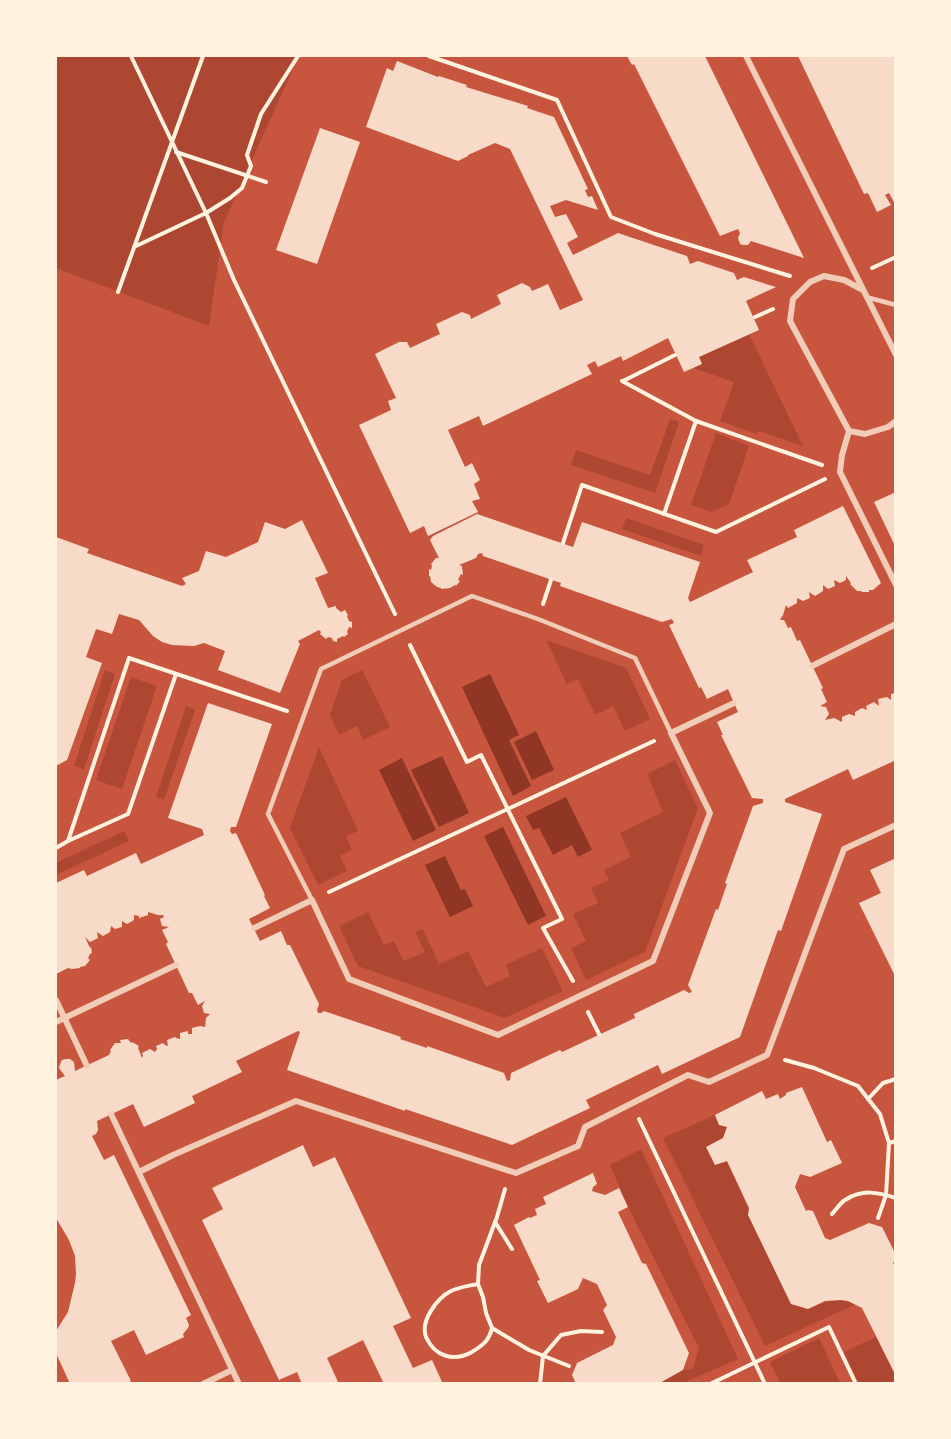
<svg xmlns="http://www.w3.org/2000/svg" width="951" height="1439" viewBox="0 0 951 1439" font-family="'Varela Round',sans-serif">
<style>
.green{fill:#ae4732}
.water{fill:#8f3625}
.building{fill:#f7dbc8}
.lines{fill:none;stroke-linecap:round;stroke-linejoin:round}
.path{stroke:#fff3e0;stroke-width:4}
.service{stroke:#f1ccb7;stroke-width:4.5}
.minor{stroke:#f1ccb7;stroke-width:6}
</style>
<rect width="100%" height="100%" fill="#c8553d"/>
<g class="green">
<polygon points="56,56 299,56 224,222 209,326 56,268"/>
<polygon points="749,334 803,446 759,431 756,434 720,421 734,382 693,368 702,364 699,357"/>
<polygon points="670,419 679,422 655,493 571,465 576,450 650,475"/>
<polygon points="716,433 749,446 729,504 712,512 691,505"/>
<polygon points="626,518 704,545 701,556 622,529"/>
<polygon points="546,640 626,668 650,719 625,731 613,706 595,715 578,679 567,684"/>
<polygon points="105,670 115,674 84,769 74,766"/>
<polygon points="362,670 390,727 363,740 357,726 339,735 330,715 342,680"/>
<polygon points="131,677 157,686 122,789 96,780"/>
<polygon points="186,706 195,710 164,800 156,797"/>
<polygon points="319,747 358,831 346,836 352,850 340,856 347,871 318,885 290,828"/>
<polygon points="675,760 698,808 645,952 586,980 571,948 586,941 573,914 598,903 591,888 609,880 604,870 631,857 620,833 663,812 647,774"/>
<polygon points="124,831 129,841 56,875 56,863"/>
<polygon points="368,912 384,945 394,941 404,961 425,952 415,932 423,929 439,964 468,951 486,987 510,976 506,965 542,948 563,991 505,1018 358,966 339,926"/>
<path d="M715 1115 719 1125 727 1127 723 1138 707 1147 715 1165 727 1161 791 1304 808 1309C826 1301 837 1297 856 1304L765 1346 663 1138Z"/>
<polygon points="641,1149 738,1359 683,1383 659,1383 661,1381 683,1370 693,1369 699,1348 628,1207 610,1165"/>
<polygon points="876,1337 895,1376 895,1383 859,1383 844,1352"/>
<polygon points="819,1338 840,1383 780,1383 770,1362"/>
</g>
<g class="water">
<polygon points="490,674 519,735 509,740 531,786 513,796 462,687"/>
<polygon points="536,731 554,770 532,780 514,742"/>
<polygon points="442,756 469,813 439,827 411,770"/>
<polygon points="402,758 436,830 413,841 379,770"/>
<polygon points="566,797 592,850 578,857 572,845 553,855 539,828 533,830 526,816"/>
<polygon points="503,827 546,916 528,925 484,836"/>
<polygon points="445,856 461,890 465,889 473,906 450,917 425,865"/>
</g>
<g class="building">
<polygon points="627,56 705,56 804,258 751,241 748,245 743,245 740,244 738,238 740,233 738,229 720,236 634,64 632,65"/>
<polygon points="798,56 896,56 896,206 889,193 885,195 891,205 877,212 868,193 864,194"/>
<polygon points="397,61 438,77 439,76 467,85 466,87 528,106 527,108 554,117 588,189 585,190 588,197 592,196 598,210 566,200 550,206 555,217 566,214 578,237 567,243 573,255 618,233 687,256 690,264 698,261 734,273 737,280 744,277 776,287 746,301 759,330 699,357 702,364 684,372 668,338 623,361 621,356 598,367 595,361 587,365 592,374 483,426 479,416 448,430 465,467 472,463 480,480 474,484 480,499 472,501 478,512 428,536 424,526 410,533 359,425 391,410 388,401 396,398 375,354 399,342 407,342 410,348 440,334 436,324 462,312 470,315 471,319 501,304 497,295 522,283 530,287 532,291 548,284 560,310 583,300 510,149 495,143 468,155 468,156 458,161 366,127 387,68 393,71"/>
<polygon points="320,128 360,142 317,264 276,250"/>
<polygon points="896,492 896,548 874,502"/>
<polygon points="843,506 881,583 873,590 869,590 869,592 861,592 862,591 857,591 850,584 851,583 846,576 846,580 840,583 834,580 835,586 828,589 823,585 823,591 815,596 809,592 810,598 803,601 797,598 797,603 788,608 786,605 783,615 780,620 784,620 788,628 791,627 797,641 800,640 823,688 821,689 827,702 820,706 826,707 829,714 825,720 834,718 842,722 842,717 849,714 855,716 855,712 862,708 867,710 866,706 874,702 879,706 878,699 887,697 891,700 891,694 896,693 896,760 853,780 848,769 785,799 785,802 822,814 781,931 778,930 740,1037 662,1074 658,1065 586,1100 590,1108 512,1145 405,1109 405,1111 287,1070 300,1032 298,1031 236,1061 242,1072 192,1096 195,1103 144,1127 133,1104 97,1121 98,1130 96,1134 92,1136 104,1160 114,1155 191,1315 186,1318 189,1325 188,1328 183,1334 184,1337 146,1355 134,1330 111,1341 131,1381 126,1384 70,1384 56,1353 56,1331 68,1312 75,1283 76,1274 75,1256 69,1240 56,1218 56,1080 65,1076 59,1068 60,1064 62,1060 66,1059 70,1059 74,1062 75,1071 109,1055 111,1051 110,1050 115,1043 121,1043 120,1040 128,1039 131,1043 132,1042 139,1046 138,1048 142,1058 143,1056 142,1053 150,1049 155,1052 157,1049 156,1046 163,1043 165,1045 168,1046 167,1040 175,1037 176,1038 180,1039 180,1033 188,1031 188,1034 192,1034 192,1028 200,1026 205,1027 206,1018 210,1014 204,1013 202,1006 205,1001 198,1005 192,993 189,993 166,944 168,942 162,930 169,927 162,926 160,919 164,917 163,915 158,915 148,912 148,915 139,918 139,916 134,915 134,920 127,924 122,921 122,927 115,929 111,926 110,932 103,936 97,932 98,938 90,942 85,937 90,948 91,947 92,953 90,954 88,958 90,960 85,966 80,967 80,968 72,969 68,968 56,974 56,883 84,870 87,876 136,853 141,864 204,835 202,829 168,818 208,703 272,724 236,827 231,827 230,831 232,834 236,833 265,895 264,896 270,908 249,919 260,941 281,931 287,945 290,945 319,1004 317,1010 318,1013 321,1013 324,1011 401,1037 400,1039 427,1048 427,1046 504,1073 507,1081 510,1080 511,1073 560,1050 562,1052 635,1018 634,1014 684,990 689,993 692,992 688,985 716,909 718,910 727,884 725,883 753,806 763,803 763,799 752,798 721,735 723,735 717,722 738,712 728,689 707,699 701,687 699,688 669,625 674,623 672,619 662,622 560,586 561,583 483,556 482,553 478,554 476,558 459,565 462,566 463,575 461,574 458,580 460,581 456,586 455,585 450,588 441,589 441,588 437,587 431,582 430,576 429,576 429,569 431,570 432,565 431,564 436,558 439,558 430,540 433,536 477,514 573,547 582,522 700,562 688,598 690,602 753,572 747,560 797,537 794,530"/>
<polygon points="302,520 328,573 315,578 328,608 336,606 336,608 341,612 345,610 348,615 347,616 349,621 352,622 352,628 349,627 347,632 348,634 344,637 343,636 337,639 337,642 333,641 332,638 328,637 326,639 320,634 321,632 319,630 298,641 300,644 280,693 218,670 225,651 204,643 194,646 172,645 162,642 153,636 139,620 119,614 112,634 96,629 86,657 102,663 67,760 56,766 56,537 89,549 87,553 182,586 186,584 182,578 199,571 206,551 226,557 258,542 265,522 285,529"/>
<polygon points="896,858 896,978 859,903 881,893 870,870"/>
<polygon points="802,1087 827,1142 831,1140 842,1163 810,1177 800,1174 795,1187 806,1211 808,1210 813,1211 825,1238 830,1240 869,1223 882,1227 896,1255 896,1259 893,1263 896,1268 896,1376 862,1308 848,1301 841,1300 825,1301 808,1309 791,1304 748,1215 749,1208 727,1161 715,1165 706,1147 723,1138 727,1127 719,1125 715,1115 762,1091 766,1099 778,1094 780,1099 786,1095 786,1093"/>
<polygon points="303,1145 313,1167 335,1157 411,1318 393,1326 413,1368 432,1360 443,1384 384,1384 363,1340 327,1358 339,1384 302,1384 297,1372 279,1380 202,1220 223,1209 212,1188"/>
<polygon points="593,1173 597,1184 593,1187 592,1191 605,1195 619,1188 628,1207 618,1212 642,1263 646,1264 689,1353 683,1370 658,1384 576,1384 572,1375 577,1363 613,1345 616,1337 603,1310 607,1305 597,1284 583,1278 578,1289 548,1303 537,1281 540,1280 514,1225 529,1217 530,1218 537,1215 535,1209 546,1204 543,1197"/>
</g>
<g class="lines">
<g class="path">
<polyline points="131,56 206,213 234,280 395,614"/>
<polyline points="429,56 557,100 611,217 655,234 790,276"/>
<polyline points="176,152 266,182"/>
<polyline points="134,247 206,213 230,198 242,188 251,166 247,155 261,114 298,56"/>
<polyline points="872,268 896,257"/>
<polyline points="118,292 203,56"/>
<polyline points="755,317 773,309"/>
<polyline points="622,381 696,421"/>
<polyline points="623,381 675,355"/>
<polyline points="664,514 696,421 822,465"/>
<polyline points="563,543 582,485 716,532 825,479"/>
<polyline points="543,604 551,580"/>
<polyline points="410,645 467,762 481,755 562,919 543,928 573,981"/>
<polyline points="68,841 129,658 287,711"/>
<polyline points="56,848 68,841 128,814 176,674"/>
<polyline points="329,892 654,741"/>
<polyline points="588,1012 599,1034"/>
<polyline points="785,1060 814,1068 858,1086 880,1114 889,1143 886,1195 878,1218"/>
<polyline points="868,1099 883,1083 896,1079"/>
<polyline points="639,1119 765,1384"/>
<polyline points="889,1143 896,1141"/>
<path d="M832 1214C836 1210 840 1203 845 1200 862 1189 878 1192 896 1198"/>
<polyline points="495,1222 512,1249"/>
<polyline points="478,1284 483,1297 486,1313 492,1328 529,1350 569,1366"/>
<path d="M492 1328C489 1341 483 1345 472 1352 454 1362 435 1357 426 1337 420 1321 437 1298 451 1291 459 1287 468 1286 478 1284L479 1265 497 1217 505 1189"/>
<polyline points="540,1384 543,1356 561,1335 581,1331 602,1332"/>
<polyline points="710,1384 829,1327 856,1384"/>
</g>
<g class="service">
<polyline points="866,297 896,305"/>
<polyline points="312,900 268,814 321,669 472,596 538,619 635,658 671,733"/>
</g>
<g class="minor">
<polyline points="746,56 896,355"/>
<polyline points="861,289 844,280 824,276 810,282 793,299 790,321 849,431 865,434 888,427 896,421"/>
<polyline points="849,431 842,455 840,472 896,585"/>
<polyline points="812,666 896,624"/>
<polyline points="254,928 312,900 349,979 498,1035 653,961 710,813 671,733 734,703"/>
<polyline points="56,1000 87,1066"/>
<polyline points="56,1022 176,965"/>
<polyline points="111,1114 239,1384"/>
<polyline points="139,1172 173,1155 296,1101 516,1173 578,1146 585,1127 688,1075 709,1082 767,1055 844,849 896,825"/>
<polyline points="203,1384 232,1370"/>
</g>
</g>
<rect width="951" height="1439" fill="none" stroke="#fff3e0" stroke-width="114"/>
</svg>
